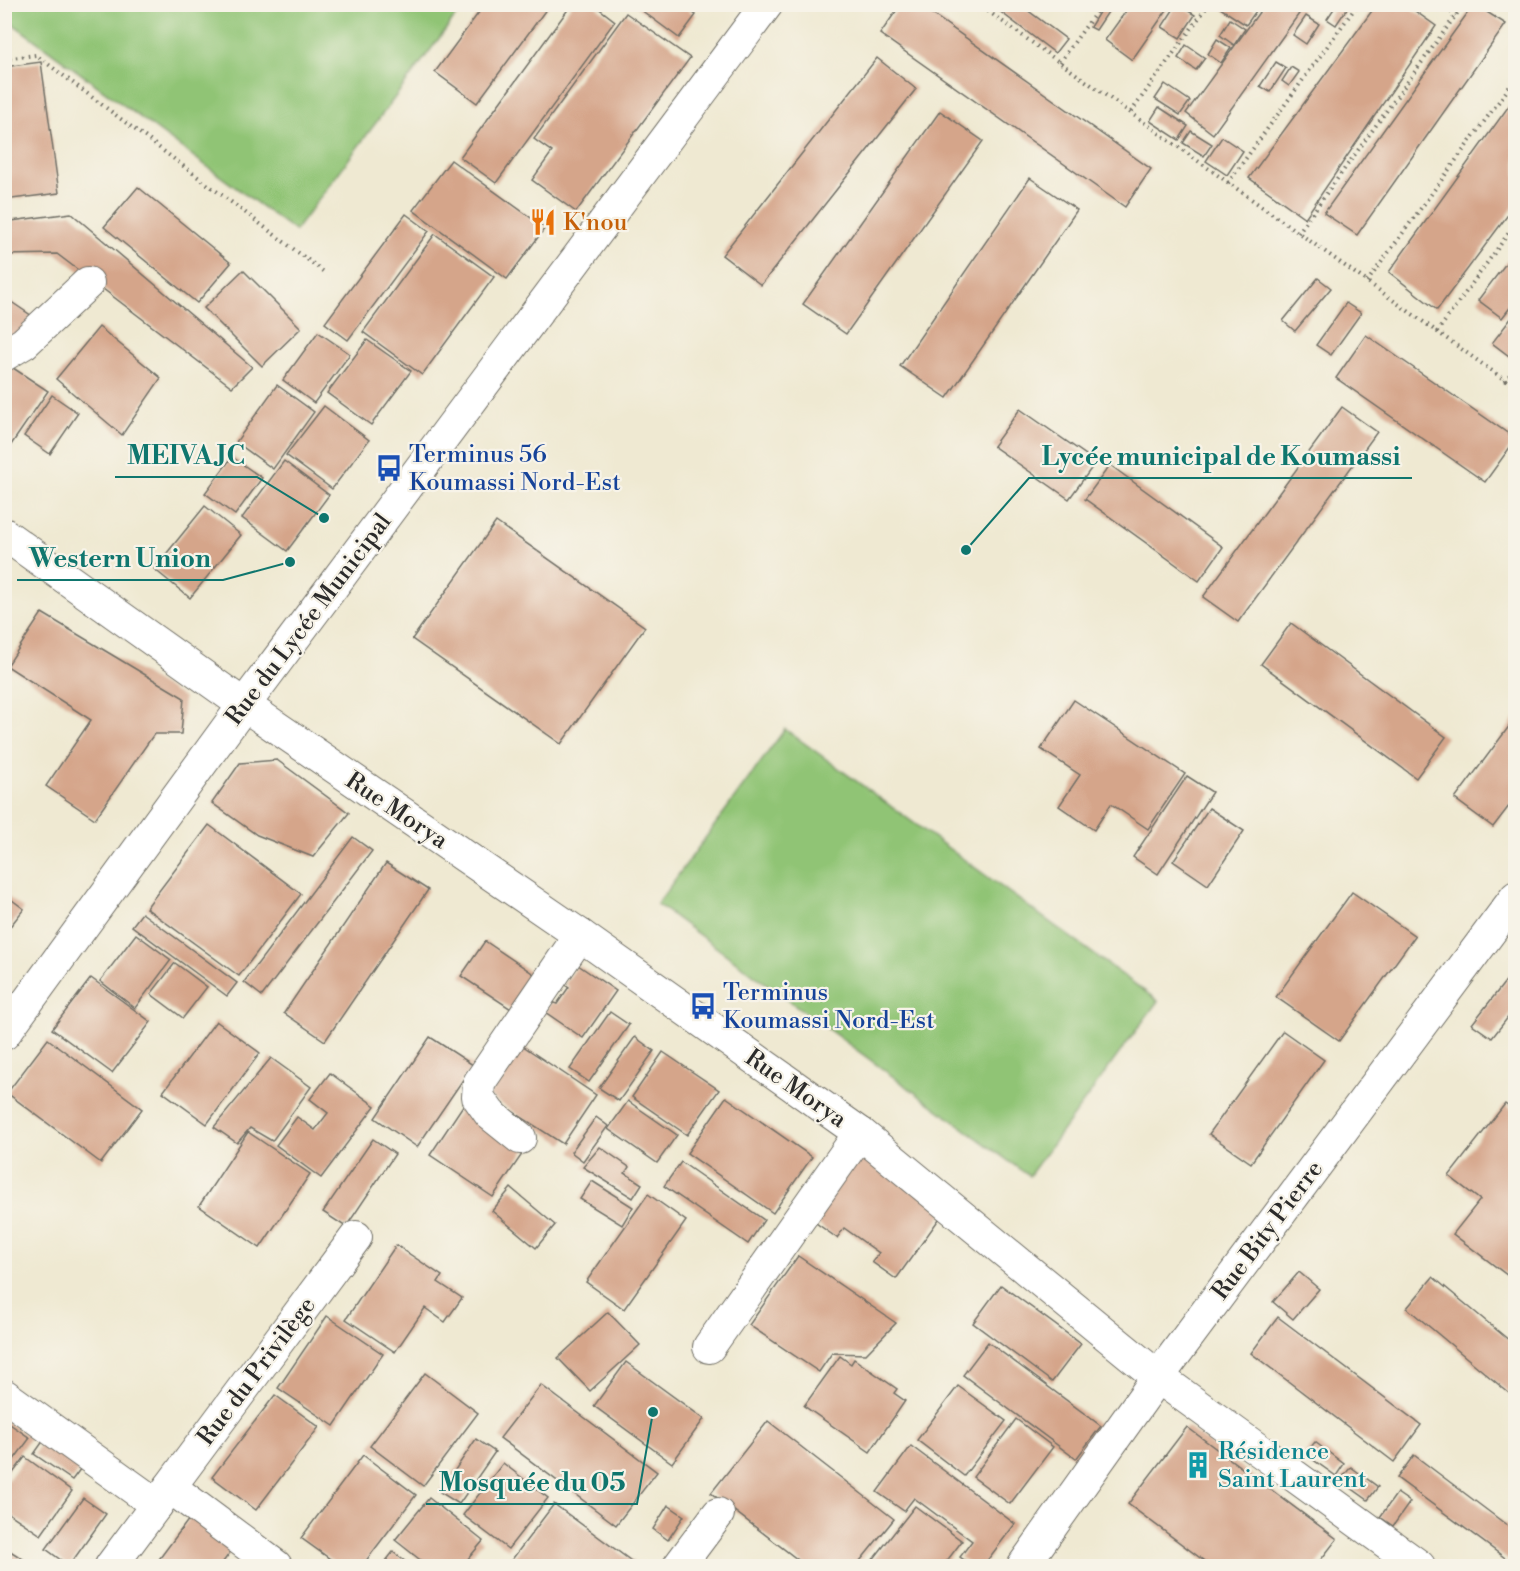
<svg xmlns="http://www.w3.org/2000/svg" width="1520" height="1571" viewBox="0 0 1520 1571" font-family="'Libre Bodoni',serif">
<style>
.green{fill:#90c475;stroke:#5e7850;stroke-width:1.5}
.building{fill:#d5a58a}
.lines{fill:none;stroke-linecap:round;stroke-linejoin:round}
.minor-casing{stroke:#706e65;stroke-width:34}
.path{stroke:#706e65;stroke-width:4;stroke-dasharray:1.5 4.5;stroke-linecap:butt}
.minor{stroke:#fff;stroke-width:32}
.labels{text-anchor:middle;stroke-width:4.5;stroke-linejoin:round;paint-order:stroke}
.food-label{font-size:24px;fill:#c56008;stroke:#f7f3e8;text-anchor:start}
.transit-label{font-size:24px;fill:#164399;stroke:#f7f3e8;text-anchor:start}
.street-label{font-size:24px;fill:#2b2b2b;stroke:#f7f3e8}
.culture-label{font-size:24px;fill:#0d838f;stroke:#f7f3e8;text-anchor:start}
.leader{fill:none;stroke:#0f766e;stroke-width:2}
.callout-dot{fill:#0f766e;stroke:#f7f3e8;stroke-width:2}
.callout-label{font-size:26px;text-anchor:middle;font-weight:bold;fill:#0f766e;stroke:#f7f3e8;stroke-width:4.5;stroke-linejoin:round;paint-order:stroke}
</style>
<rect width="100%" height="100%" fill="#f7f3e8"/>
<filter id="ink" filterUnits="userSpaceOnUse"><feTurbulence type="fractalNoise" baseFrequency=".0167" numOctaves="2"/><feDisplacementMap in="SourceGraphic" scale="12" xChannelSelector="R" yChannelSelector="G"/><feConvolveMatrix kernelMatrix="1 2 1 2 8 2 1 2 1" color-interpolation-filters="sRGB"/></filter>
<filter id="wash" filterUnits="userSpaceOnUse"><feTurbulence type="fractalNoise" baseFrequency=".008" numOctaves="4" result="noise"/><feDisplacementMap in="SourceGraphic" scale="24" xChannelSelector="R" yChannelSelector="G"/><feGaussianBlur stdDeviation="1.35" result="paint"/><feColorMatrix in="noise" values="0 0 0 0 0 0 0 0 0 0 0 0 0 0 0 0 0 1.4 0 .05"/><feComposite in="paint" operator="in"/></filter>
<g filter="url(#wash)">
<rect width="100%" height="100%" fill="#efe9d2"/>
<g class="green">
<polygon points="5,4 464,4 464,5 295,231 5,18"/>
<polygon points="785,729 1158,1001 1029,1176 657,904"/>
</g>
<g id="blocks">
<g class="building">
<polygon points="485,4 550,4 477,103 435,72"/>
<polygon points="572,4 593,4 615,21 496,183 460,157"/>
<polygon points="901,4 918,4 1151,169 1125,207 880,34"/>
<polygon points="990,4 1019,4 1066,39 1055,53"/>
<polygon points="1104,4 1112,6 1096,30 1090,27"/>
<polygon points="1131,4 1171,4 1132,60 1105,40"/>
<polygon points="1177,4 1195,15 1180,38 1162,27"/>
<polygon points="1222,4 1246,4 1256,11 1246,25 1220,8"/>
<polygon points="1265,4 1306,4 1213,134 1186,113"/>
<polygon points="1337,4 1350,4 1336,25 1327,19"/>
<polygon points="1377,4 1405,4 1436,26 1305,218 1249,178"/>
<polygon points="1474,4 1506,24 1357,235 1324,213"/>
<polygon points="639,5 681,5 696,15 679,38 637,7"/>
<polygon points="626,13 690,58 576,212 532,180 552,152 534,139"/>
<polygon points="1306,16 1319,24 1306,44 1293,35"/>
<polygon points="1230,19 1245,29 1234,45 1220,35"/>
<polygon points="1217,39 1231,48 1221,63 1208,54"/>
<polygon points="1186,45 1205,58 1196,70 1178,58"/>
<polygon points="877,58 916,89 761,285 722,255"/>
<polygon points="41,62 59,193 4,200 4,67"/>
<polygon points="1276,62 1286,68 1270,92 1260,86"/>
<polygon points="1291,67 1299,72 1289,86 1282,81"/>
<polygon points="1165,84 1190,101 1180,115 1155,99"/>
<polygon points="1516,96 1516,204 1437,310 1389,272"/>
<polygon points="1159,107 1188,126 1179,140 1150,121"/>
<polygon points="940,111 983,141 846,334 803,304"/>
<polygon points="1191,131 1212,144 1204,156 1183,143"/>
<polygon points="1222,137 1243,151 1227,175 1206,161"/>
<polygon points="451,160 545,228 507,279 413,210"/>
<polygon points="1030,178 1077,210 947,398 900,366"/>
<polygon points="138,187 231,263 197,303 104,227"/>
<polygon points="71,213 252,367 232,387 57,254 4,255 4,222"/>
<polygon points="406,214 429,231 348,340 325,323"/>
<polygon points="435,234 494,277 422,375 363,332"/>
<polygon points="1516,250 1516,300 1502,318 1478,300"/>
<polygon points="243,270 301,328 262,366 204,308"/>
<polygon points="1318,278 1331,288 1295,331 1283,321"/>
<polygon points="4,297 32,316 17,339 4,330"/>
<polygon points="1346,303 1361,313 1331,355 1316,345"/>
<polygon points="1516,312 1516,356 1513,359 1492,343"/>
<polygon points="99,327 161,378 122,435 56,379"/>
<polygon points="318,332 350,354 314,403 283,380"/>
<polygon points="1366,335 1516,439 1485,482 1336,378"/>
<polygon points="367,340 411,371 371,425 327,393"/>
<polygon points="4,362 48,391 4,455"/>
<polygon points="277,385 314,412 273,469 236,442"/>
<polygon points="52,395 78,413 50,454 24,436"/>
<polygon points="324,406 369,440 332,489 286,455"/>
<polygon points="1342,407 1377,432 1238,622 1203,597"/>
<polygon points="1020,409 1096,462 1069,499 993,446"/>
<polygon points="232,457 262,478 235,515 205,493"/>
<polygon points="284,461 329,495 287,551 242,518"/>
<polygon points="1110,465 1223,547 1199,581 1085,499"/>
<polygon points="205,506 241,535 190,598 154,569"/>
<polygon points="496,522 645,627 561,744 412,639"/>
<polygon points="42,613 184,698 181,734 154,734 95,819 46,786 91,720 7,666"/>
<polygon points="1291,623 1446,737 1416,778 1261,664"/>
<polygon points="1074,700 1185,774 1148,829 1111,804 1094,830 1059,806 1080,775 1041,749"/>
<polygon points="1516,717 1516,797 1493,827 1455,799"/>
<polygon points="277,760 349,813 313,857 257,835 212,803 240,763"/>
<polygon points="1187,776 1212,792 1158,874 1133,857"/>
<polygon points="1209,808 1244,831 1208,885 1173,861"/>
<polygon points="209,825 301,894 239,976 146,908"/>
<polygon points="353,837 372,851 262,996 244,982"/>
<polygon points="386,863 428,890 325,1041 284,1013"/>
<polygon points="1352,892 1415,936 1339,1041 1276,997"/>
<polygon points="4,894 24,909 4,934"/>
<polygon points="142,913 237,983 227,996 132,926"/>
<polygon points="136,934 171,960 135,1008 100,981"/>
<polygon points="485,941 538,977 514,1011 461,976"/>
<polygon points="175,963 207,987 183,1018 151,994"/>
<polygon points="578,965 616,991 583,1038 545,1012 552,1002 557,1004 569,987 565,984"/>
<polygon points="1516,968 1516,1007 1492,1038 1472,1024"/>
<polygon points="91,978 151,1022 112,1073 52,1029"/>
<polygon points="610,1012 629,1025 589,1082 570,1069"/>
<polygon points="216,1021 260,1053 207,1124 163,1092"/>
<polygon points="1283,1031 1324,1060 1251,1163 1209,1134"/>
<polygon points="430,1037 473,1065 417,1147 375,1118"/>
<polygon points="635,1037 654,1051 619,1101 599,1088"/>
<polygon points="48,1039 142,1109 101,1163 7,1093"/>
<polygon points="523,1046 596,1095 563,1144 489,1096"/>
<polygon points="663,1052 719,1090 687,1135 632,1097"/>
<polygon points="271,1058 311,1087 272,1141 250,1128 237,1143 214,1127"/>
<polygon points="330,1073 375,1106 321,1178 276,1145 297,1117 315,1130 328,1113 310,1099"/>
<polygon points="726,1097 812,1157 773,1213 687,1153"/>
<polygon points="628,1101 677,1135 657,1163 608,1129"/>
<polygon points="464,1104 527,1147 493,1197 430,1155"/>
<polygon points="1505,1104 1516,1112 1516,1282 1453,1234 1480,1200 1449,1176"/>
<polygon points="596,1117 608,1126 583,1161 571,1152"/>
<polygon points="248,1132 310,1174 260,1248 199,1206"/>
<polygon points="373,1139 395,1154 346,1227 323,1212"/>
<polygon points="600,1147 629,1167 625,1173 642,1184 633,1198 583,1167"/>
<polygon points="858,1147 947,1208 896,1279 872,1262 879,1253 844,1228 837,1238 809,1218"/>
<polygon points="681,1162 764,1220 748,1244 664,1186"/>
<polygon points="592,1181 633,1207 622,1225 580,1199"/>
<polygon points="511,1188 555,1225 536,1248 492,1211"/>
<polygon points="648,1194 686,1221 624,1309 586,1282"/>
<polygon points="396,1245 442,1276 438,1282 462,1298 445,1322 425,1308 395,1352 346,1319"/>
<polygon points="798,1256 896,1323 866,1354 832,1353 819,1372 749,1325"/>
<polygon points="1299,1272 1319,1289 1293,1319 1273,1302"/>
<polygon points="1433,1277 1516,1346 1516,1399 1407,1308"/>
<polygon points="1001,1285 1081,1344 1052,1382 973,1323"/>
<polygon points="608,1312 640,1345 590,1391 558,1358"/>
<polygon points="327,1316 383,1354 334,1426 278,1388"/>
<polygon points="1278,1317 1421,1425 1394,1462 1251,1353"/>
<polygon points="988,1342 1101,1426 1076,1459 963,1375"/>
<polygon points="840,1356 851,1364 854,1359 897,1389 894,1393 905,1401 870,1452 804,1406"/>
<polygon points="626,1362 704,1419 672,1463 594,1406"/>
<polygon points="425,1373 478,1413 423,1486 370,1446"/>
<polygon points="541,1385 657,1472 616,1525 500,1438"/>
<polygon points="958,1386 1006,1421 964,1476 917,1440"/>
<polygon points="275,1395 319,1427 256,1510 212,1477"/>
<polygon points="1016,1419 1053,1447 1010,1504 973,1477"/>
<polygon points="4,1420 30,1438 4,1473"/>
<polygon points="768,1421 894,1519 856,1566 806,1566 711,1493"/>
<polygon points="1187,1427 1337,1539 1316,1566 1211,1566 1128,1504"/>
<polygon points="46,1437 84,1464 72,1480 34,1454"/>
<polygon points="476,1439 495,1452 459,1504 440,1492"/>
<polygon points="1315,1442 1344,1464 1336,1476 1305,1454"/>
<polygon points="911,1446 1015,1524 983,1566 973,1566 960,1557 972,1541 914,1498 904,1511 877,1492"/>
<polygon points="363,1455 416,1495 362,1566 340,1566 301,1538"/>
<polygon points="1414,1455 1516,1532 1516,1566 1397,1478"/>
<polygon points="25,1457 72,1491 41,1535 4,1510 4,1485"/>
<polygon points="503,1463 548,1498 508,1549 463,1515"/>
<polygon points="1351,1467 1378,1487 1368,1500 1340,1480"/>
<polygon points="1397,1493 1410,1502 1393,1526 1380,1517"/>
<polygon points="83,1498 106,1514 69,1566 46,1549"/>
<polygon points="429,1498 483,1541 462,1566 428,1566 395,1540"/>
<polygon points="554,1504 638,1566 507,1566"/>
<polygon points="668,1505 684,1516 668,1540 653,1529"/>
<polygon points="915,1506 962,1541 943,1566 868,1566"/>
<polygon points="192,1515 235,1546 220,1566 154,1566"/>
<polygon points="4,1547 34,1566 4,1566"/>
<polygon points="393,1552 411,1566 382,1566"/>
</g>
</g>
</g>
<g filter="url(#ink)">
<use href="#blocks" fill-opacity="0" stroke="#706e65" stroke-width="1.5"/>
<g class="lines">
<defs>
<g id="minor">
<polyline points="4,355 24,343 88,283"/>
<polyline points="4,534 244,705 580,935 860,1133 1158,1377 1419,1566"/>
<polyline points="4,1034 244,705 767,4"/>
<polyline points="520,1138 490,1114 478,1097 479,1083 580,935"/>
<polyline points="709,1347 860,1133"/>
<polyline points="4,1395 157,1505"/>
<polyline points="170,1487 276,1566"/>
<polyline points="111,1566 356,1237"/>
<polyline points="679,1566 718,1514"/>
<polyline points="1023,1566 1158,1377 1516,897"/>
</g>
</defs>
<use href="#minor" class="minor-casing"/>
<g class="path">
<polyline points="978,4 1516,388"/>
<polyline points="1441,4 1456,15"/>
<polyline points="4,59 36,55 324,272"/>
<polyline points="1060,62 1102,4"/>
<polyline points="1131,112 1209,4"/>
<polyline points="1228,183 1358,4"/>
<polyline points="1298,233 1464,4"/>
<polyline points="1367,282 1516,78"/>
<polyline points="1437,332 1516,223"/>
<polyline points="1505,381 1516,367"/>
</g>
<use href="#minor" class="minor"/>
</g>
</g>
<defs>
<symbol id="restaurant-bare" viewBox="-9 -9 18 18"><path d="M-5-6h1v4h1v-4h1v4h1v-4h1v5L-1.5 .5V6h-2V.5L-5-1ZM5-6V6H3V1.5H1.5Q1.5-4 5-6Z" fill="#e8710a" stroke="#f7f3e8" stroke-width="2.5" paint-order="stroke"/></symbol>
<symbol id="bus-bare" viewBox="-9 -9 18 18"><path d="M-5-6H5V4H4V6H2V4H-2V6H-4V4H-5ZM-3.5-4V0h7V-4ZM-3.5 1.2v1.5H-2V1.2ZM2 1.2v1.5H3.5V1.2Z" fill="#1a4fb4" stroke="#f7f3e8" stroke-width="2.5" paint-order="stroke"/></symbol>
<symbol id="building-bare" viewBox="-9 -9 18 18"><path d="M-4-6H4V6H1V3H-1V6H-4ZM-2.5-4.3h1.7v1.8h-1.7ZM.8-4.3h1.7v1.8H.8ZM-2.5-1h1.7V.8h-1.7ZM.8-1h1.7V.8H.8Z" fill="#0f9aa8" stroke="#f7f3e8" stroke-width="2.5" paint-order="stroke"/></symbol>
</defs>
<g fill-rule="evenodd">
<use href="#restaurant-bare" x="524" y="203" width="38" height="38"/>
<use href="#bus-bare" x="370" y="449" width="38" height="38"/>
<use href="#bus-bare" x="684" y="987" width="38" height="38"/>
<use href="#building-bare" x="1179" y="1446" width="38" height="38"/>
</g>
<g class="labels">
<g class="food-label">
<text x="563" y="230">K'nou</text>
</g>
<g class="transit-label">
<text x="409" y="462">Terminus 56<tspan x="409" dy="28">Koumassi Nord-Est</tspan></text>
<text x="723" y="1000">Terminus<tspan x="723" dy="28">Koumassi Nord-Est</tspan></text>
</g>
<g class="street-label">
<text transform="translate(308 619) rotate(-53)" y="8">Rue du Lycée Municipal</text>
<text transform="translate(397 810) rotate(34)" y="8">Rue Morya</text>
<text transform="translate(796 1088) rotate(35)" y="8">Rue Morya</text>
<text transform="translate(1267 1230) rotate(-53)" y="8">Rue Bity Pierre</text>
<text transform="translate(256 1371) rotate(-53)" y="8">Rue du Privilège</text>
</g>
<g class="culture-label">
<text x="1218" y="1459">Résidence<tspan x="1218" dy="28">Saint Laurent</tspan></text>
</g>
</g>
<path class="leader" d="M324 518L257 477H115M966 550L1029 478H1412M290 562L223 580H17M653 1412L637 1504H426"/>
<g class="callout-dot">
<circle cx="324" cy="518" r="6"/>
<circle cx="966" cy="550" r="6"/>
<circle cx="290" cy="562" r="6"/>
<circle cx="653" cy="1412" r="6"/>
</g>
<g class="callout-label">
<text x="186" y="464">MEIVA JC</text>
<text x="1221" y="465">Lycée municipal de Koumassi</text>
<text x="120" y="567">Western Union</text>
<text x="532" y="1491">Mosquée du 05</text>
</g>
<rect width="1520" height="1571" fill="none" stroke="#f7f3e8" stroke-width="24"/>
</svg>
